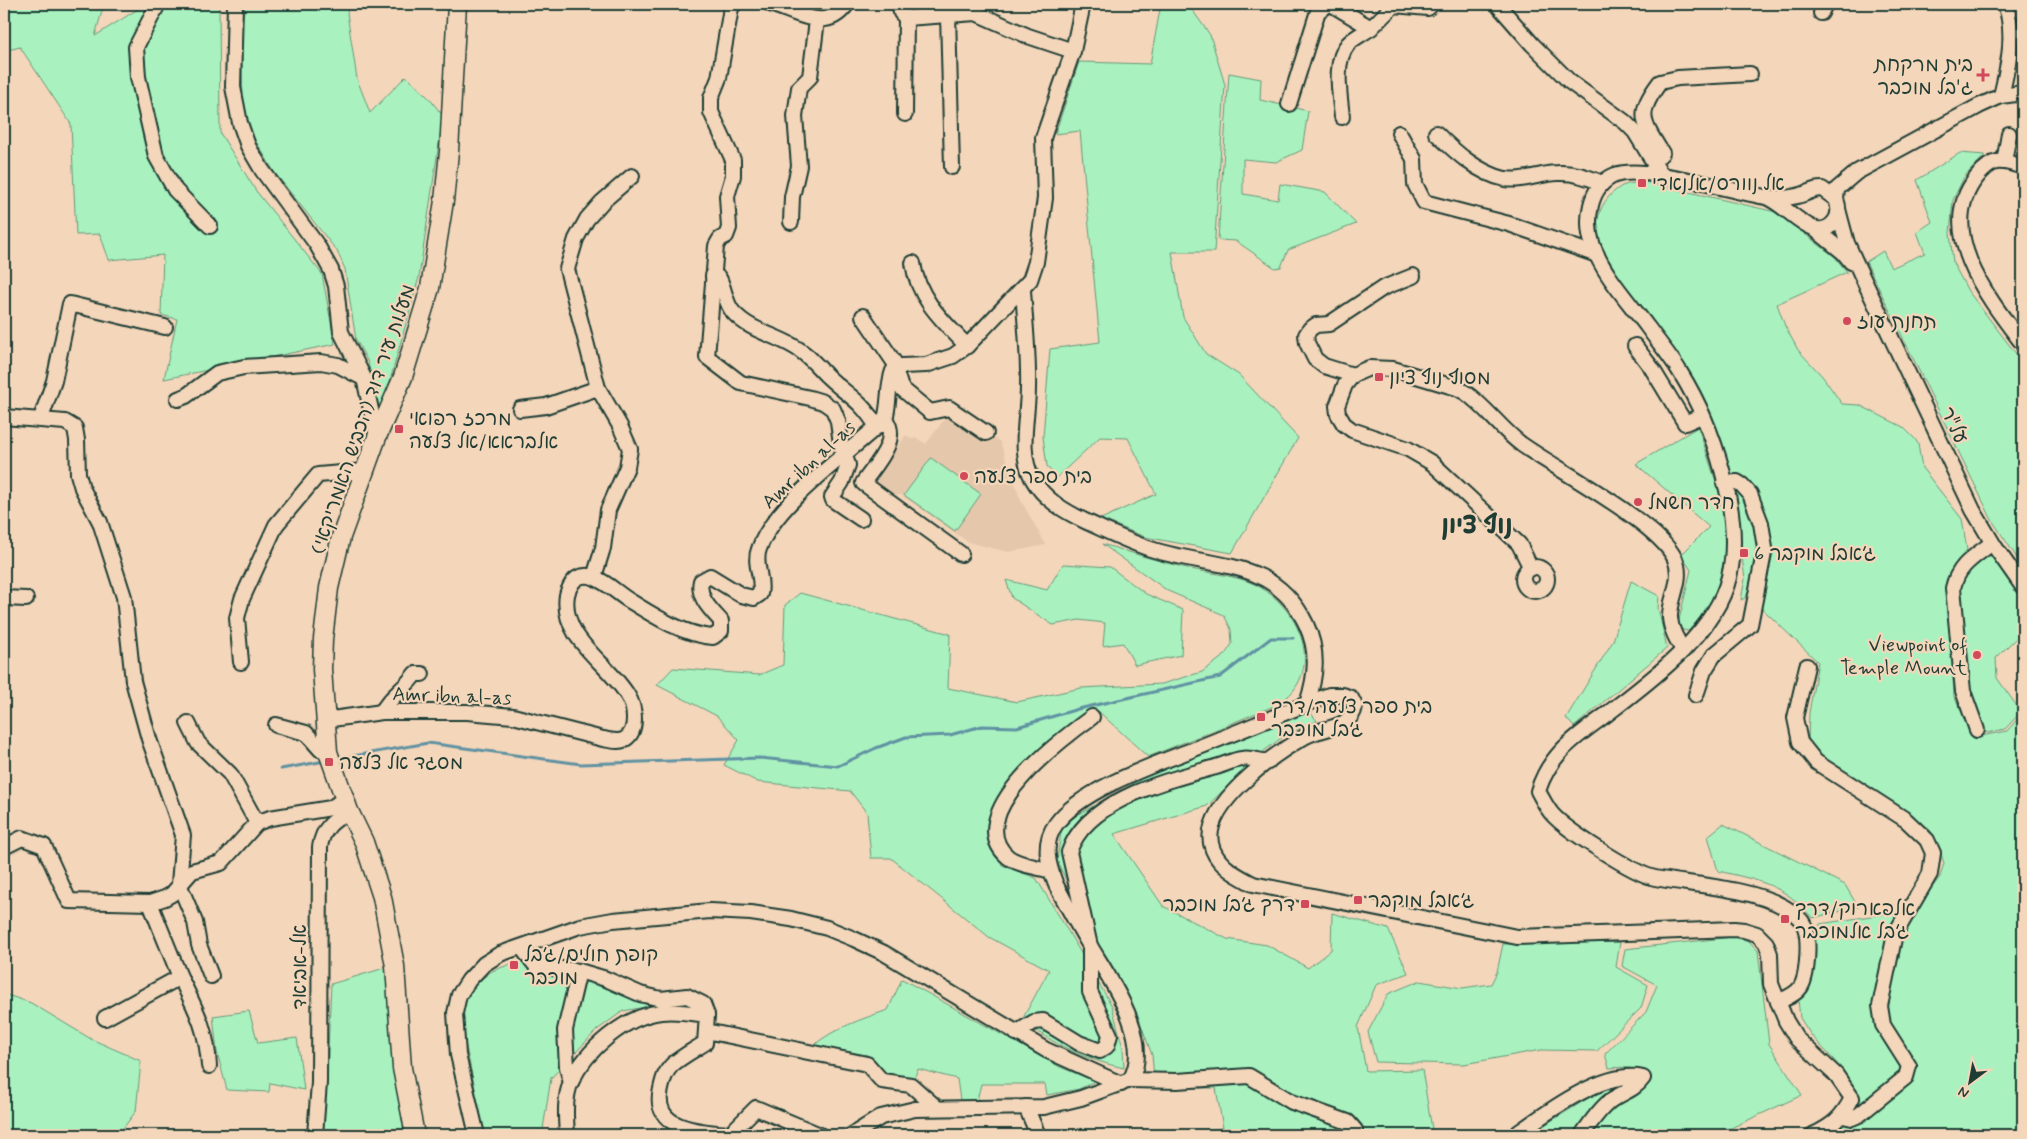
<svg xmlns="http://www.w3.org/2000/svg" width="2027" height="1139" viewBox="0 0 2027 1139" font-family="Mynerve,'Playpen Sans Hebrew',sans-serif">
<style>
.built{fill:#e5c7ac}
.green{fill:#a9f2bf;stroke:#64987a}
.lines{fill:none;stroke-linecap:round;stroke-linejoin:round}
.stream{stroke:#6092a2;stroke-width:3}
.minor-casing{stroke:#1f3d34;stroke-width:18}
.major-casing{stroke:#1f3d34;stroke-width:21}
.minor{stroke:#f4d6ba;stroke-width:14}
.major{stroke:#f4d6ba;stroke-width:18}
.poi-dot{fill:#d1495b;stroke:#f4d6ba;stroke-width:2}
.labels{text-anchor:middle;stroke-width:4.5;stroke-linejoin:round;paint-order:stroke}
.poi-label{font-size:20px;fill:#1f3d34;stroke:#f4d6ba;text-anchor:start}
.street-label{font-size:20px;fill:#1f3d34;stroke:#f4d6ba}
.district-label{font-size:25px;font-weight:bold;fill:#1f3d34;stroke:#f4d6ba}
</style>
<rect width="100%" height="100%" fill="#f4d6ba"/>
<filter id="ink" filterUnits="userSpaceOnUse"><feTurbulence type="fractalNoise" baseFrequency=".02" numOctaves="2"/><feDisplacementMap in="SourceGraphic" scale="10" xChannelSelector="R" yChannelSelector="G"/><feConvolveMatrix kernelMatrix="1 2 1 2 8 2 1 2 1" color-interpolation-filters="sRGB"/></filter>
<g filter="url(#ink)">
<polygon class="built" points="949,413 989,441 993,437 1000,442 1021,501 1046,545 1008,552 968,542 901,495 890,495 872,483 906,435 913,440 915,437 926,444"/>
<g class="green">
<polygon points="4,4 104,4 95,36 146,4 219,4 220,133 256,191 322,274 335,344 164,379 177,319 161,315 163,255 109,260 100,234 76,235 71,124 20,47 4,51"/>
<polygon points="245,4 349,4 347,13 357,79 370,113 406,76 429,98 443,116 419,277 379,420 368,362 356,340 345,269 337,251 275,173 251,133 243,101 241,30"/>
<polygon points="1161,4 1188,4 1210,35 1225,85 1214,252 1172,252 1183,317 1206,354 1239,375 1298,438 1232,553 1145,537 1101,519 1156,494 1128,438 1100,437 1056,478 1047,466 1043,437 1050,349 1100,342 1080,131 1055,134 1079,62 1150,64"/>
<polygon points="1229,73 1261,79 1260,100 1308,111 1302,150 1276,162 1243,159 1243,194 1278,200 1280,184 1325,192 1356,224 1288,250 1281,267 1275,268 1236,241 1218,240"/>
<polygon points="1960,153 1985,155 1964,177 1953,200 1950,233 1953,263 1968,291 2023,363 2023,567 1992,520 1866,262 1883,251 1891,268 1925,253 1917,232 1932,222 1917,180"/>
<path d="M1645 182 1776 212 1835 257 1847 272 1777 304 1785 326 1798 350 1823 377 1842 404 1859 405 1903 427 1915 439 1918 444 1922 468 1962 519 1967 550 1951 572 1948 587 1954 697 1976 737 2007 731 2023 713V1135H1826L1844 1124 1858 1101 1843 1070 1811 1035 1800 1018 1798 999C1825 975 1806 949 1820 924L1916 909 1940 877 1944 863 1937 843 1930 830 1906 812 1820 758 1808 742 1809 713 1818 662 1749 596 1741 600 1745 579 1734 499 1714 438 1610 262C1590 238 1593 203 1622 186 1628 183 1638 183 1645 182Z"/>
<polygon points="1698,427 1722,500 1728,541 1714,604 1688,631 1679,629 1678,624 1691,570 1681,555 1709,527 1636,464"/>
<polygon points="931,458 981,494 955,531 904,495"/>
<path d="M1102 544C1132 553 1161 562 1191 569 1209 573 1238 576 1254 584 1291 601 1322 654 1293 691 1289 696 1283 700 1279 704L1148 757 1097 710 1049 742 990 833 1002 865 1036 878 1062 921 1112 1006 1123 1048 1124 1068C1086 1060 1052 1044 1022 1020L1049 970 989 937 891 858H871L867 813 850 791 758 782 724 765 739 740 717 716 657 685 673 668 759 675 783 665 785 605 800 593 950 634 948 688 1017 702 1081 688 1162 684 1202 672 1224 656 1232 644 1231 629 1224 615 1168 591Z"/>
<polygon points="1991,554 2023,596 2023,631 1996,658 1997,678 2021,712 2005,729 1988,733 1980,729 1967,685 1966,645 1958,590 1961,573 1985,555"/>
<polygon points="1063,564 1110,567 1146,594 1183,610 1181,655 1135,665 1123,643 1103,646 1105,623 1079,620 1053,625 1012,598 1006,580 1047,590"/>
<polygon points="1631,581 1659,596 1658,608 1667,648 1574,727 1566,718 1613,641"/>
<polygon points="1310,712 1317,721 1288,733 1264,751 1207,806 1114,834 1163,906 1227,939 1267,945 1308,968 1331,950 1332,913 1388,929 1408,973 1376,985 1358,1027 1366,1071 1422,1070 1433,1135 1203,1135 1202,1130 1223,1128 1216,1088 1155,1088 1152,1055 1139,1019 1086,922 1057,861 1061,832 1067,821 1141,779"/>
<path d="M1723 824 1845 885 1858 907 1812 918C1786 885 1758 880 1718 871L1708 836Z"/>
<path d="M1733 937 1749 941 1758 951 1769 1044 1802 1095 1716 1135H1589L1612 1107 1645 1088 1646 1077C1635 1066 1624 1067 1609 1068L1605 1054 1646 1012 1657 985 1622 966 1625 949Z"/>
<polygon points="1620,942 1616,967 1648,985 1641,1008 1597,1051 1541,1050 1464,1064 1376,1062 1368,1032 1388,994 1419,981 1462,988 1491,984 1497,972 1503,944"/>
<polygon points="522,960 534,974 588,981 651,1006 623,1011 597,1030 551,1078 542,1135 485,1135 463,1033 462,1007 475,984 492,971"/>
<polygon points="388,967 396,1078 405,1135 321,1135 326,1096 331,984"/>
<path d="M902 979 1060 1067 1095 1081 1079 1089 1047 1095 1045 1084H981L977 1100H960L957 1079 918 1069 914 1078 884 1075 867 1055 813 1046C834 1028 862 1019 888 1010Z"/>
<polygon points="4,994 31,1003 91,1039 141,1061 136,1111 118,1135 4,1135"/>
<polygon points="249,1011 258,1043 297,1038 304,1090 270,1083 269,1092 227,1090 217,1052 213,1016"/>
<polygon points="1610,1085 1623,1086 1596,1104 1575,1135 1528,1135"/>
</g>
<g class="lines">
<g class="stream">
<polyline points="336,759 428,743 581,764 760,758 838,766 876,748 906,737 950,735 982,726 1017,727 1078,709 1220,677 1271,638 1293,638"/>
<polyline points="281,769 325,761"/>
</g>
<defs>
<g id="minor">
<polyline points="158,4 136,47 138,77 156,156 175,190 210,226"/>
<polyline points="235,4 233,87 240,123 248,146 262,170 317,245 331,270 336,286 341,332 364,378 377,437"/>
<polyline points="734,4 731,8 719,78 711,98 711,112 733,160 733,176 727,196 729,228 726,236 720,239 716,246 707,357 741,383 810,398 823,402 833,409 838,421 841,444 848,465 842,482 832,497 833,500 861,519"/>
<path d="M770 4C798 12 826 34 847 4"/>
<polyline points="900,4 901,13 906,18 976,13 1028,36 1073,51"/>
<polyline points="1331,4 1371,28 1394,5 1428,8 1432,4"/>
<polyline points="1497,4 1532,44 1570,82 1625,122 1635,132 1662,176"/>
<polyline points="1821,13 1825,4"/>
<polyline points="948,14 952,167"/>
<path d="M2001 96C2008 67 2016 33 2005 4"/>
<polyline points="1289,104 1318,11 1329,4"/>
<polyline points="905,114 906,18"/>
<path d="M1342 117C1340 95 1333 62 1348 44 1353 38 1364 33 1371 28"/>
<polyline points="1399,133 1414,159 1415,184 1424,202 1509,224 1597,255"/>
<path d="M1436 133C1455 152 1478 173 1505 179 1523 182 1541 173 1558 173 1574 172 1588 177 1602 183"/>
<path d="M1653 162 1662 153C1642 121 1636 114 1660 82L1678 78 1750 74"/>
<polyline points="2004,162 2009,134"/>
<path d="M2023 167C2001 159 1992 158 1977 177 1933 231 1991 302 2023 344"/>
<path d="M1766 197C1788 205 1816 247 1835 221 1840 214 1839 207 1836 199L1822 189C1814 189 1811 191 1804 194 1792 198 1778 199 1766 197 1731 192 1645 164 1615 175 1588 186 1585 222 1593 246 1604 276 1630 303 1649 329 1659 343 1671 357 1680 372 1713 425 1744 516 1729 577 1716 633 1650 681 1607 714 1576 737 1550 753 1538 791 1542 798 1546 807 1552 814 1566 830 1634 874 1655 878 1693 885 1751 888 1784 907 1791 911 1801 918 1804 925 1810 937 1808 977 1800 988 1795 995 1786 998 1778 1002"/>
<polyline points="1836,199 1837,189 1857,172 1979,106 2001,96 2023,93"/>
<polyline points="1839,213 1847,243 1861,274 1973,510 1995,547 2023,587"/>
<polyline points="791,222 792,197 799,166 795,116 799,88 810,77 817,20"/>
<polyline points="1816,230 1843,252 1851,262"/>
<path d="M913 263C918 299 943 321 967 346"/>
<path d="M713 276 719 278C725 289 725 303 733 312 750 331 773 334 793 346 807 353 816 365 827 376 848 396 861 400 877 427"/>
<path d="M1023 290C1025 322 1029 356 1028 388 1028 417 1018 451 1032 478 1044 500 1066 512 1087 522 1109 532 1131 543 1154 550 1214 569 1274 557 1306 624 1319 652 1316 676 1307 704"/>
<polyline points="863,316 898,368"/>
<polyline points="1635,346 1651,367 1685,423 1701,416"/>
<polyline points="895,369 901,388 930,412 949,408 986,433"/>
<polyline points="1353,375 1324,366 1315,359 1307,343 1306,335 1310,329 1316,325 1329,324 1383,288 1413,276"/>
<polyline points="178,399 186,396 217,373 244,367 321,362 338,365 361,377"/>
<polyline points="520,409 546,406 598,388"/>
<polyline points="4,417 65,422 75,428 77,440 78,474 82,488 100,522 124,597 133,681 149,739 183,835 179,884 195,922 199,945 211,976"/>
<polyline points="41,418 54,381 70,304 165,327"/>
<path d="M885 419C901 440 875 465 863 483L961 554"/>
<circle cx="1535" cy="579" r="12"/>
<path d="M1531 568 1519 544 1432 463 1408 449 1352 430 1344 424 1338 414 1337 406 1345 385 1353 375 1369 368 1393 369 1457 388 1466 393C1486 407 1501 429 1521 444 1556 469 1659 523 1675 559 1684 581 1669 598 1670 618 1671 630 1677 640 1683 650"/>
<polyline points="594,577 603,548 608,510 627,467 630,449 620,426 598,388 567,269 576,239 587,219 602,202 632,176"/>
<polyline points="4,598 26,599"/>
<polyline points="241,662 237,618 242,599 276,525 318,475 365,471"/>
<polyline points="1807,666 1795,718 1800,742 1816,762 1906,820 1927,840 1933,853 1930,874 1895,934 1880,1006 1883,1025 1909,1066 1906,1077 1859,1115 1852,1118 1843,1116"/>
<polyline points="1696,695 1704,671 1714,655 1750,625 1765,548 1761,523 1750,494 1742,485 1737,482 1724,483"/>
<path d="M382 712C390 696 405 689 415 674H422"/>
<path d="M325 720 382 712H467L513 716 603 739C610 740 619 743 625 739 638 731 635 707 628 696 609 663 560 639 567 595 568 590 572 582 576 579 581 575 589 575 595 578 608 583 618 594 630 601 654 616 684 635 713 637L721 631V621C711 610 697 597 701 581L710 576 741 595 754 598 760 594C764 579 753 564 759 549 776 501 848 455 885 419 890 403 887 387 893 371L902 366 926 365 953 356 967 346 1030 280 1036 262 1045 198 1043 138 1073 51 1083 4"/>
<polyline points="188,723 198,743 230,774 257,823"/>
<polyline points="276,725 306,733 320,749 328,752"/>
<path d="M1977 730 1963 691 1953 588C1958 565 1974 557 1992 543"/>
<polyline points="4,847 22,838 44,846 69,901 150,903 165,898 172,894 192,871 221,863 257,823 270,818 331,808 344,799"/>
<path d="M1050 871C1038 867 1018 865 1008 857 959 815 1063 738 1092 717"/>
<path d="M521 947 536 966 579 971 606 979 640 994 661 999 687 996 703 1004 707 1015 705 1043C694 1050 681 1057 672 1065 665 1072 663 1080 661 1089 651 1130 701 1132 730 1134L756 1108 820 1135"/>
<path d="M180 977C196 1010 207 1029 209 1066"/>
<polyline points="105,1018 180,977 150,903"/>
<polyline points="706,1031 867,1064 882,1081 911,1085 937,1108"/>
<path d="M1016 1033 1034 1022 1043 1021 1079 1043 1100 1051 1107 1046 1110 1035 1090 992V946L1069 852C1086 800 1166 781 1212 768 1222 766 1232 760 1242 759 1249 757 1260 761 1268 762"/>
<polyline points="1130,1080 1177,1081 1249,1076 1292,1102 1348,1122 1355,1130 1354,1135"/>
<polyline points="571,1083 567,1067 565,1030 579,971"/>
<polyline points="1026,1107 1038,1135"/>
<path d="M315 1135 319 1083 320 847C323 827 333 821 349 811"/>
<polyline points="477,1135 458,1055 455,1013 459,995 469,980 484,964 500,954 580,926 613,920 710,911 751,913 791,919 827,928 854,939 884,953 1046,1050 1121,1084"/>
<path d="M567 1135C566 1119 564 1098 571 1082 586 1050 625 1016 661 1012 676 1010 692 1013 707 1015"/>
<path d="M852 1135 881 1117 915 1109 1044 1107 1081 1098 1130 1080C1154 1041 1110 979 1090 946 1078 926 1067 906 1056 885 1048 865 1042 843 1056 824 1082 788 1162 762 1202 746 1244 729 1287 712 1329 695H1343L1351 698 1355 706C1352 729 1323 727 1306 736 1276 753 1195 808 1213 850 1220 867 1238 876 1253 884L1517 937 1734 929 1744 930 1757 934 1766 943 1770 954 1771 984 1786 1021 1797 1039 1836 1075 1852 1098C1842 1118 1832 1126 1813 1135"/>
<path d="M1515 1135C1546 1113 1604 1069 1643 1078 1635 1090 1621 1093 1610 1101 1599 1110 1590 1123 1582 1135"/>
</g>
<polyline id="major" points="415,1135 402,1068 395,966 382,897 364,842 349,811 328,752 322,669 323,639 329,588 341,537 377,437 403,377 430,288 444,201 449,152 457,4"/>
</defs>
<use href="#minor" class="minor-casing"/>
<use href="#major" class="major-casing"/>
<use href="#minor" class="minor"/>
<use href="#major" class="major"/>
</g>
</g>
<g class="poi-dot">
<path d="M1980.5 67.5h5v5h5v5h-5v5h-5v-5h-5v-5h5z"/>
<rect x="1637" y="178" width="10" height="10" rx="2.5"/>
<circle cx="1847" cy="321" r="5"/>
<rect x="1374" y="372" width="10" height="10" rx="2.5"/>
<rect x="394" y="424" width="10" height="10" rx="2.5"/>
<circle cx="964" cy="476" r="5"/>
<circle cx="1638" cy="502" r="5"/>
<rect x="1739" y="548" width="10" height="10" rx="2.5"/>
<circle cx="1977" cy="655" r="5"/>
<rect x="1256" y="712" width="10" height="10" rx="2.5"/>
<rect x="324" y="757" width="10" height="10" rx="2.5"/>
<rect x="1353" y="895" width="10" height="10" rx="2.5"/>
<rect x="1300" y="899" width="10" height="10" rx="2.5"/>
<rect x="1780" y="914" width="10" height="10" rx="2.5"/>
<rect x="509" y="960" width="10" height="10" rx="2.5"/>
</g>
<g class="labels">
<g class="poi-label">
<text x="1973" y="71" text-anchor="end">בית מרקחת<tspan x="1973" dy="23">ג'בל מוכבר</tspan></text>
<text x="1652" y="190">אל נוורס/אלנאדי</text>
<text x="1857" y="328">תחנת עוז</text>
<text x="1389" y="384">מסוף נוף ציון</text>
<text x="409" y="425">מרכז רפואי<tspan x="409" dy="23">אלבראא/אל צלעה</tspan></text>
<text x="974" y="483">בית ספר צלעה</text>
<text x="1648" y="509">חדר חשמל</text>
<text x="1754" y="560">ג׳אבל מוקבר 6</text>
<text x="1967" y="651" text-anchor="end">Viewpoint of<tspan x="1967" dy="23">Temple Mount</tspan></text>
<text x="1271" y="713">בית ספר צלעה/דרך<tspan x="1271" dy="23">ג׳בל מוכבר</tspan></text>
<text x="339" y="769">מסגד אל צלעה</text>
<text x="1368" y="907">ג׳אבל מוקבר</text>
<text x="1295" y="911" text-anchor="end">דרך ג׳בל מוכבר</text>
<text x="1795" y="915">אלפארוק/דרך<tspan x="1795" dy="23">ג׳בל אלמוכבר</tspan></text>
<text x="524" y="961">קופת חולים/ג׳בל<tspan x="524" dy="23">מוכבר</tspan></text>
</g>
<g class="street-label">
<text transform="translate(362 419) rotate(-71)" y="7">מעלות עיר דוד (הכביש האמריקאי)</text>
<text transform="translate(1955 425) rotate(64)" y="7">על"ר</text>
<text transform="translate(808 464) rotate(-43)" y="7">Amr ibn al-as</text>
<text transform="translate(452 695) rotate(2)" y="7">Amr ibn al-as</text>
<text transform="translate(299 967) rotate(-90)" y="7">אל-אביאד</text>
</g>
<g class="district-label">
<text x="1477" y="533">נוף ציון</text>
</g>
</g>
<rect width="2027" height="1139" fill="none" stroke="#f4d6ba" stroke-width="20"/>
<rect x="10" y="10" width="2007" height="1119" fill="none" stroke="#1f3d34" stroke-width="2" filter="url(#ink)"/>
<g transform="translate(1970 1082) rotate(212)" stroke="#f4d6ba" stroke-width="4" paint-order="stroke">
<path d="M0-4L9 19L0 12L-9 19Z" fill="#1f3d34"/>
<text y="-8" font-size="14" font-weight="bold" text-anchor="middle" fill="#1f3d34">N</text>
</g>
</svg>
